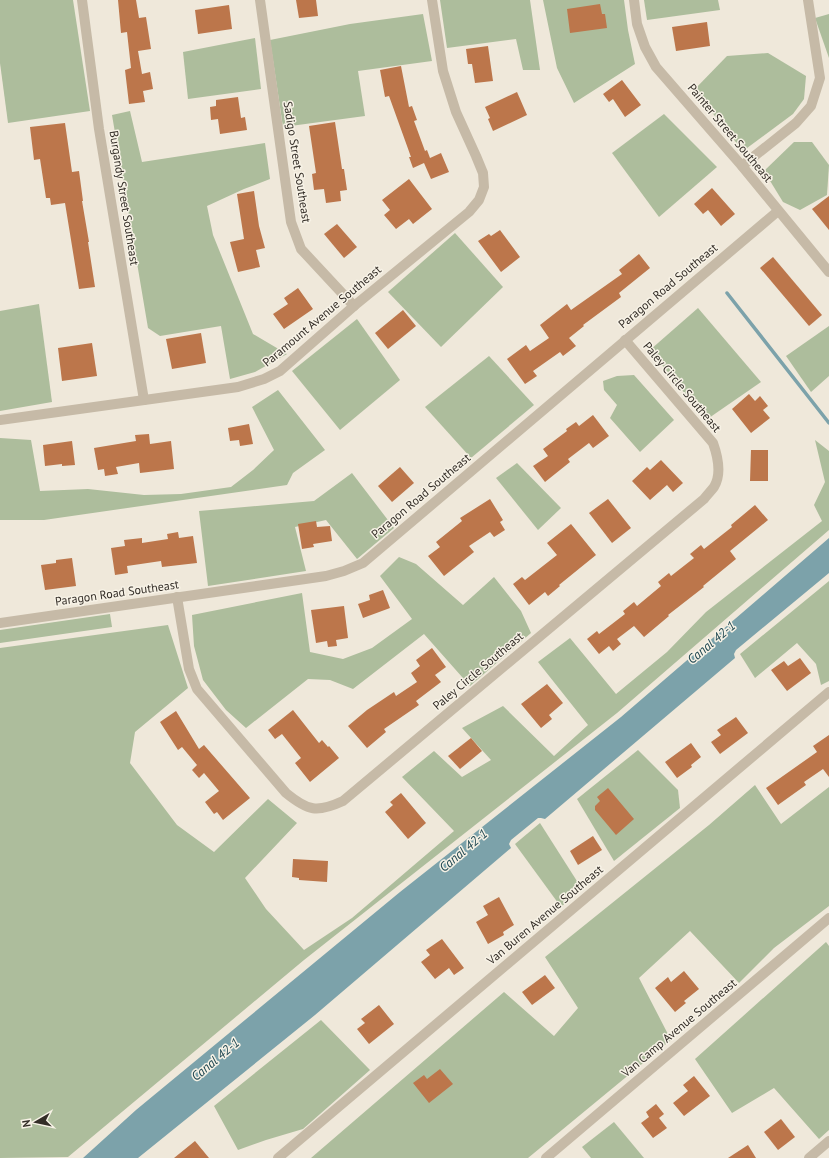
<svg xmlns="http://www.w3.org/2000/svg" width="829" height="1158" viewBox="0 0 829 1158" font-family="'PT Sans',sans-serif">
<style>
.green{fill:#adbd9c}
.water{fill:#7ca2aa}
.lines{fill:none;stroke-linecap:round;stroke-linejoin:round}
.stream{stroke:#7ca2aa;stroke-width:3.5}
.building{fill:#bc764b}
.street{stroke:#c6baa7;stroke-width:10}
.labels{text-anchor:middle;stroke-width:3;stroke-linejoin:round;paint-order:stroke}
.street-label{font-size:12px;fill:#332d27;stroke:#f7f2e6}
.water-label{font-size:13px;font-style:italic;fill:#204852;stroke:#f7f2e6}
</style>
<rect width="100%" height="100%" fill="#efe8da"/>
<g class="green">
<polygon points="0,0 73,0 90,111 8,123 0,63"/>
<polygon points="440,0 530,0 540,70 523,70 516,39 447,48"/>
<polygon points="543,0 624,0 628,30 635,64 574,103 557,68"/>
<polygon points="644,0 718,0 720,10 647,20"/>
<polygon points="423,14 432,61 358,71 365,116 283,127 270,40 350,24"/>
<polygon points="829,14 829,58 815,18"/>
<polygon points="255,38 261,89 188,99 183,52"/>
<polygon points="768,53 806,76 804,99 793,114 743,151 694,90 727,56"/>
<polygon points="130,111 142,162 265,143 270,179 244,189 207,206 213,235 253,334 287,354 255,372 230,379 221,326 160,336 148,328 112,115"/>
<polygon points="664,114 717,167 659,217 612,153"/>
<polygon points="794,142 812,142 829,165 827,195 800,210 783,202 764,171"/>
<polygon points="455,233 503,287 441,347 388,292"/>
<polygon points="39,304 52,402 0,411 0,311"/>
<polygon points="698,308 761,382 706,420 650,350"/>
<polygon points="357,319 400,380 340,430 292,371"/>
<polygon points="829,326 829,376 811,392 786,356"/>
<polygon points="489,356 534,405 471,458 425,407"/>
<polygon points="634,375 674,420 640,452 610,418 617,405 604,390 603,381 617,376"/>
<polygon points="278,390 325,450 293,473 287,485 44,520 0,520 0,438 31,440 40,491 88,489 144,495 181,494 231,487 253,470 274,450 252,407"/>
<polygon points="815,440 829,451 829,530 617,713 304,960 68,1157 0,1158 0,648 168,625 188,688 135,732 130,763 177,825 214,852 268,799 297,823 245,878 266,909 304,950 352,918 454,831 402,777 434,751 462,777 491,760 462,728 503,706 554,756 588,725 538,662 570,638 616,694 667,652 706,612 822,521 814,505 825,482"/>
<polygon points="517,463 561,508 538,530 496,478"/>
<polygon points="352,473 394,528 357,559 326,520 295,527 306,571 208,586 199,511 314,501"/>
<polygon points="399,557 416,564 463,605 494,577 521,611 531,633 470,686 424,634 353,689 330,680 308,679 246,728 226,710 203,680 194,646 192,615 302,593 310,652 343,659 372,648 412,619 380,576"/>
<polygon points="829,581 829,681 821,685 816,664 797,643 755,678 740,654"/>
<polygon points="110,614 112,627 0,643 0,630"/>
<polygon points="638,750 678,790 680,808 614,861 577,799"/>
<polygon points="755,785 781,824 829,787 829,906 774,948 739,983 690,931 639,978 671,1040 528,1158 311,1158 504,992 554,1036 578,1008 545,957 709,825"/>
<polygon points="540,823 582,889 561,907 515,844"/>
<polygon points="826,942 829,946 829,1130 819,1139 774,1088 732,1113 695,1059"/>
<polygon points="321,1020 370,1070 303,1129 266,1140 238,1150 214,1106"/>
<polygon points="614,1122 644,1158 591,1158 582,1147"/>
</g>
<polygon class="water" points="829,538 829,573 736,650 734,654 735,658 545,819 541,818 538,818 511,840 509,844 511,848 315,1015 138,1158 83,1158 136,1110 400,892 621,717"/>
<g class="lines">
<polyline class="stream" points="727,293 829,423"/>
</g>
<g class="building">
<polygon points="118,0 136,0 139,18 146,17 151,49 138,51 142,74 150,72 153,89 143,91 145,102 129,104 125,70 131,68 127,32 121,33"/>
<polygon points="296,0 316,0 318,16 299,18"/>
<polygon points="600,4 602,14 605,14 607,28 570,33 567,9"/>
<polygon points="229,5 232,29 198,34 195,10"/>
<polygon points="707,22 710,46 676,51 672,27"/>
<polygon points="488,46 493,81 475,83 472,64 468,64 466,49"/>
<polygon points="401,66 409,107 412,106 417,120 414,121 425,151 427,150 430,158 441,153 449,172 431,179 424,163 413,168 409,157 411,157 389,96 385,97 380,70"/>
<polygon points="622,80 641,105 625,117 613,99 609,102 603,94"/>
<polygon points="517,92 527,115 493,131 488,119 490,118 485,107"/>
<polygon points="238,97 241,118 245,117 247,130 220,134 218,119 211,120 210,107 216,106 216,100"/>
<polygon points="335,122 342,169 344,169 347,190 340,191 341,201 326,203 324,189 314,190 312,174 316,173 309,126"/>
<polygon points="65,123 72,172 79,171 83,201 82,201 89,242 88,242 95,287 79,289 65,203 51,205 50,198 46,198 40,159 34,160 30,127"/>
<polygon points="409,179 432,209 413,224 409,219 396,229 384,215 390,210 382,200"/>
<polygon points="712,188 735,214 721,226 708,210 703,214 694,204"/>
<polygon points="254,191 259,226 265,248 256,250 260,267 238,272 230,242 244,239 237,194"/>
<polygon points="829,196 829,230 812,209"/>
<polygon points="337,224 357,247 344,258 324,234"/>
<polygon points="500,230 520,257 501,272 478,241 489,234 491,236"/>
<polygon points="639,254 650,268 619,293 621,297 583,325 584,326 569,338 576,346 563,356 560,352 533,371 537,376 525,384 507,359 526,345 530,351 549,338 540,325 567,304 571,310 622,274 619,270"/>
<polygon points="773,257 822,315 809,326 760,268"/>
<polygon points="298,288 313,309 284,329 273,314 288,304 284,298"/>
<polygon points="403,310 416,326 388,349 375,333"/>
<polygon points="201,333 206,363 172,369 166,339"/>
<polygon points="92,343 97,376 62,381 58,348"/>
<polygon points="749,394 755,401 760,396 768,406 763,410 770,418 751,433 732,409"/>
<polygon points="593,415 609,436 593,448 589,443 568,459 570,462 545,482 533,466 548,456 543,449 567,431 566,429 576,422 579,426"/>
<polygon points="249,424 253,444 240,446 239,440 230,441 228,428"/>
<polygon points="149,434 150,444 171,441 174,469 140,473 139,463 116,467 118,474 105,476 104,469 98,470 94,448 136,441 135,435"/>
<polygon points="72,441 75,465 62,466 62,464 45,466 43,445"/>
<polygon points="751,450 768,450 768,481 750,481"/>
<polygon points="661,460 683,483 673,492 667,485 650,500 632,481 647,467 650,470"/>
<polygon points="400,467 414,483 392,502 378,486"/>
<polygon points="490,499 503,520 500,522 505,530 494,537 490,532 469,546 474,552 444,576 428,556 440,547 436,542 462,521 460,518"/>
<polygon points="608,499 631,528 612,543 589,513"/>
<polygon points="755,505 768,520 730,551 736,559 703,586 704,587 668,615 669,616 644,637 634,626 617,639 621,644 613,651 609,646 599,654 587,639 597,631 599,634 625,614 623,611 634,602 637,606 661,586 658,582 669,573 671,576 694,558 690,554 701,545 704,549 732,527 731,525"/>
<polygon points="316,521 317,527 330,526 332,541 313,544 314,547 302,549 298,524"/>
<polygon points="571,524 596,555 559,585 560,586 548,596 545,592 529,605 513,584 522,577 525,580 557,555 547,543"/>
<polygon points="178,532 179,538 193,536 197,563 162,567 161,561 127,566 128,573 115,575 111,548 125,546 124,540 142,538 142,543 168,539 167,534"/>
<polygon points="72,558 76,586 45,590 41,565 56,563 56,560"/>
<polygon points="383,590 390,608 363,618 358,604 370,600 369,595"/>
<polygon points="344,606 348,638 336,640 337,646 328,647 327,641 316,643 311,610"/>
<polygon points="432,648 446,667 435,675 441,682 416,701 419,705 384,729 386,732 367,748 348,726 367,710 394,692 396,696 417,682 411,673 420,666 416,660"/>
<polygon points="800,658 811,673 787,691 771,670 784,661 788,666"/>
<polygon points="547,684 563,703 549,715 552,719 541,728 521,704"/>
<polygon points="293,710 319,743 322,740 328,747 329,746 339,758 310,782 295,763 301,758 282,734 275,739 268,730"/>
<polygon points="176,711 199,749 204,745 250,798 223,820 217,812 214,814 205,802 219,791 204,773 199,778 192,770 197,765 182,747 178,750 160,722"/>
<polygon points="736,717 748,733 720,754 711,742 721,735 717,730"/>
<polygon points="829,735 829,777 823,769 804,782 806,785 778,805 766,788 817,752 813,746"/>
<polygon points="471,738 482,751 460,769 448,756"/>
<polygon points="691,743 701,757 691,765 692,767 677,778 665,762"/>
<polygon points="608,788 634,819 616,835 595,810 595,806 600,801 597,797"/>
<polygon points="401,793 426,823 408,839 385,812 393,805 390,802"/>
<polygon points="593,836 602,850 578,865 570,851"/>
<polygon points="293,859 328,861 327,882 299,880 299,878 292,877"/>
<polygon points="499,897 514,925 503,932 504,935 488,944 476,922 488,915 483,906"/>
<polygon points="442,939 464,968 454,975 449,968 435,979 421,962 430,955 426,950"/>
<polygon points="684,971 699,989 684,1001 686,1003 675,1012 655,988 668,977 671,982"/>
<polygon points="545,975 555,988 532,1005 522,992"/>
<polygon points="379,1005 394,1024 369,1044 357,1029 365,1023 361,1019"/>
<polygon points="440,1069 453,1084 429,1103 413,1083 424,1075 427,1079"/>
<polygon points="694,1076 710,1096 684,1116 673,1103 688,1091 683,1085"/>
<polygon points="656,1104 664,1114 659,1118 667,1128 653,1138 641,1123 649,1117 646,1112"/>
<polygon points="781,1119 795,1137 778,1150 764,1132"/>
<polygon points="195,1141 209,1158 174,1158"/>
<polygon points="748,1145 756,1158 728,1158"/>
</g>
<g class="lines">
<g class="street">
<polyline points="82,0 99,129 144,400"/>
<polyline points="260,0 291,222 301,249 354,306"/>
<polyline points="634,0 637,24 645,47 656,67 742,166 829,272"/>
<polyline points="742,166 796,123 811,106 820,78 808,0"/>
<polyline points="0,420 238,387 264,379 280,371 354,306 469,212 479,200 484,187 483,173 476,156 456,112 443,71 432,0"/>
<path d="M177 597 189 669 197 689 286 793C308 811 317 813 343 801L704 499C707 495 711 491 714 487 722 474 718 457 713 443L625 340"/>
<polyline points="0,623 326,576 344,571 363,563 778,211"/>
<polyline points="278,1158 829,692"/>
<polyline points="546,1158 829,918"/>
<polyline points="809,1158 829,1141"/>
</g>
</g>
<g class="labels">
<g class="street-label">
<text transform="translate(730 133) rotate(50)" y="4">Painter Street Southeast</text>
<text transform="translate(297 162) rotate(81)" y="4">Sadigo Street Southeast</text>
<text transform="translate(124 198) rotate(81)" y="4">Burgandy Street Southeast</text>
<text transform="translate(668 286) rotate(-40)" y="4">Paragon Road Southeast</text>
<text transform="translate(322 316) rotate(-40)" y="4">Paramount Avenue Southeast</text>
<text transform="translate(682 387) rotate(50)" y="4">Paley Circle Southeast</text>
<text transform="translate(421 496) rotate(-40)" y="4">Paragon Road Southeast</text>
<text transform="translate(117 593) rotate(-8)" y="4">Paragon Road Southeast</text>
<text transform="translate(478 671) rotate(-40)" y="4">Paley Circle Southeast</text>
<text transform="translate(545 915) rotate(-40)" y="4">Van Buren Avenue Southeast</text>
<text transform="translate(679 1028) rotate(-40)" y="4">Van Camp Avenue Southeast</text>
</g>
<g class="water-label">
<text transform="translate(711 642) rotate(-40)" y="5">Canal 42-1</text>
<text transform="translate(463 850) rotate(-40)" y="5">Canal 42-1</text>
<text transform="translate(215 1059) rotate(-40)" y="5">Canal 42-1</text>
</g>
</g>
<g transform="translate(36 1122) rotate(261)" stroke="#f7f2e6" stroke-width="3" paint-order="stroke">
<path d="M0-3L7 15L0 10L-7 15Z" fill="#332d27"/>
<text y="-6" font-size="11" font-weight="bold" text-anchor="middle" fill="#332d27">N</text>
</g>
</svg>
